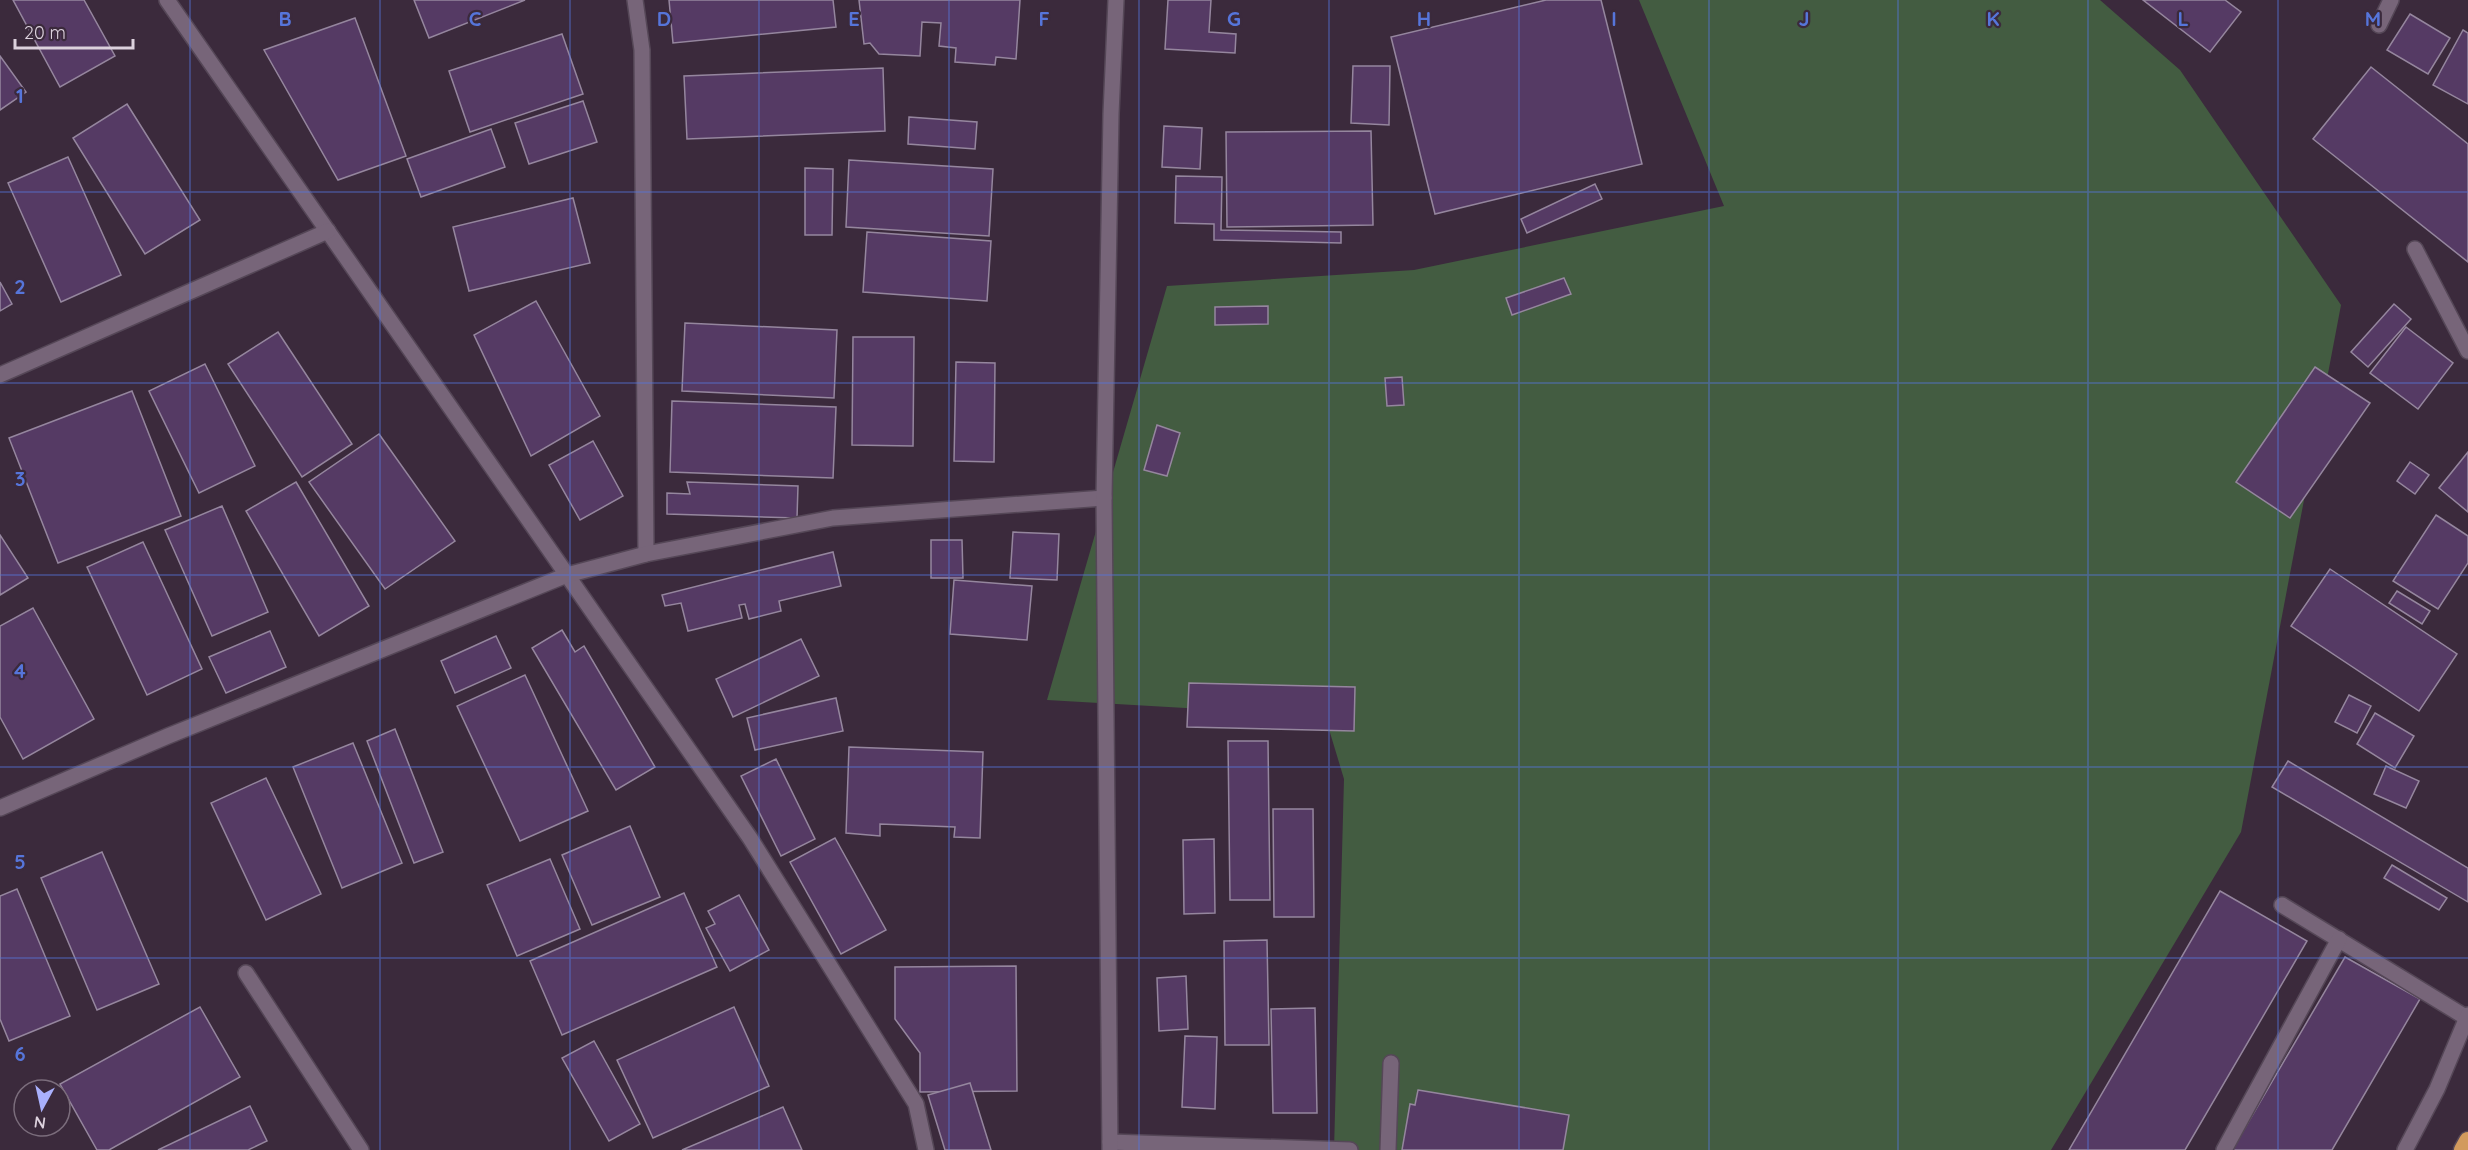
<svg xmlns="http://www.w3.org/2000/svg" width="2468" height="1150" viewBox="0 0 2468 1150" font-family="Quicksand,sans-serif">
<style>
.green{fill:#435c41}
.building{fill:#553a64;stroke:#95869e;stroke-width:1.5}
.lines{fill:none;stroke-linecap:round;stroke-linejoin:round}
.minor-casing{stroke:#554757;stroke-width:18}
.highway-casing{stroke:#554757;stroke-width:21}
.minor{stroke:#776579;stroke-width:15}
.highway{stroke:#d29a5d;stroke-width:18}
.grid{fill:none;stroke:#5675da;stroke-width:1.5;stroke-opacity:0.55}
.grid-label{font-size:20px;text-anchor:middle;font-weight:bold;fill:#5675da;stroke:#3b2a3c;stroke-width:4.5;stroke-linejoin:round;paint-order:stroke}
</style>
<rect width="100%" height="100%" fill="#3b2a3c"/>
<polygon class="green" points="1639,0 2100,0 2180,70 2341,305 2241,832 2051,1150 1334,1150 1344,779 1325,716 1047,700 1167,286 1414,270 1724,206"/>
<g class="building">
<polygon points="13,0 84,0 115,56 60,87"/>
<polygon points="414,0 525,0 429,38"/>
<polygon points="669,0 833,0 836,27 673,43"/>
<polygon points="859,0 1020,0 1016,59 996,57 995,65 955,62 956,48 939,46 941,23 922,22 920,56 879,54 870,43 864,44"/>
<polygon points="1168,0 1211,0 1209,32 1236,34 1235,53 1165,49"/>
<polygon points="1546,0 1601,0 1642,164 1435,214 1391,37"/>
<polygon points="2143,0 2225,0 2241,12 2210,52"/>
<polygon points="2410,14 2450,38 2428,74 2387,50"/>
<polygon points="355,18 406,156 338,180 264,50"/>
<polygon points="2463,30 2468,33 2468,104 2433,85"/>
<polygon points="562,34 583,94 470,132 449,71"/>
<polygon points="0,56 26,92 0,110"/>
<polygon points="1353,66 1390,66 1389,125 1351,123"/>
<polygon points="2371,67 2468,144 2468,262 2313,139"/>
<polygon points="883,68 885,131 687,139 684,76"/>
<polygon points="583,101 597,142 529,164 515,123"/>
<polygon points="127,104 200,220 145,254 73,138"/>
<polygon points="909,117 977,122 975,149 908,144"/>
<polygon points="1164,126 1202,128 1200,169 1162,167"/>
<polygon points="491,129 505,167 421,197 407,159"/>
<polygon points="1371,131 1373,225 1227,227 1226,132"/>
<polygon points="68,157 121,275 61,302 8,183"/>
<polygon points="849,160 993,169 989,236 846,227"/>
<polygon points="805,168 833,169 832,235 805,235"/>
<polygon points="1176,176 1222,177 1221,230 1341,232 1341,243 1214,240 1214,224 1175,223"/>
<polygon points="1595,184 1602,199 1527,233 1521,219"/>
<polygon points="573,198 590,263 469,291 453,227"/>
<polygon points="867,232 991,241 987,301 863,292"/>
<polygon points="1564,278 1571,294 1512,315 1506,298"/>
<polygon points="0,282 12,304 0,311"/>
<polygon points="536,301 600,416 531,456 474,335"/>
<polygon points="2394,304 2411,319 2368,367 2351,352"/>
<polygon points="1268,306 1268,324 1215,325 1215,307"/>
<polygon points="685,323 837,330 834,398 682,391"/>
<polygon points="2406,327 2453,363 2418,409 2370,373"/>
<polygon points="278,332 352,444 302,477 228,364"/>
<polygon points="853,337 914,337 913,446 852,445"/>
<polygon points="956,362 995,363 994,462 954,461"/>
<polygon points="205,364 255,466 199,493 149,391"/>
<polygon points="2315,367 2370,403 2290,518 2236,482"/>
<polygon points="1402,377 1404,405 1387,406 1385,378"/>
<polygon points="132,391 181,516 58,563 9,438"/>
<polygon points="672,401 836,407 833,478 670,472"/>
<polygon points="1157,425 1180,433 1167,476 1144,470"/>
<polygon points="379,434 455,541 385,589 309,482"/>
<polygon points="593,441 623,496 580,520 549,465"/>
<polygon points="2468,452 2468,512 2439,488"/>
<polygon points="2410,462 2429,475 2415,494 2397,481"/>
<polygon points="296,482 369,606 319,636 246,511"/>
<polygon points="687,482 798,486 797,518 667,514 667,493 690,494"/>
<polygon points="222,506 268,612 212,636 165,530"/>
<polygon points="2436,515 2468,536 2468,563 2438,609 2393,581"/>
<polygon points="1013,532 1059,534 1057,580 1010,578"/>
<polygon points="0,535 28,578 0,595"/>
<polygon points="931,540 962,540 963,578 931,578"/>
<polygon points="143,542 202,669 147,695 87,567"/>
<polygon points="833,552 841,586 779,601 781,611 749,619 745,604 739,605 742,618 688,631 681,603 665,606 662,595"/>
<polygon points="2330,569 2457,654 2419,711 2291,626"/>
<polygon points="954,580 1032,586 1027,640 950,634"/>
<polygon points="2397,591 2430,611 2422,624 2389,603"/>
<polygon points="33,608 94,719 23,759 0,717 0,626"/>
<polygon points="562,630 575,652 584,646 655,767 616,790 532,648"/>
<polygon points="270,631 286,667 226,693 209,657"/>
<polygon points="496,636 511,668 455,693 441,661"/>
<polygon points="801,639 819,676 733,717 716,679"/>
<polygon points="525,675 588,811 520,841 457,706"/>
<polygon points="1189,683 1355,687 1354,731 1187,727"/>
<polygon points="2349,695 2371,706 2357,733 2335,722"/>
<polygon points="836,698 843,731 755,750 747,718"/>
<polygon points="2375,713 2414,736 2395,768 2357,744"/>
<polygon points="395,729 443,852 414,863 367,741"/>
<polygon points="1228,741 1268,741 1270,900 1230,900"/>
<polygon points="353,743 402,863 342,888 293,767"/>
<polygon points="849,747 983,752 980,838 954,837 955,827 880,824 880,836 846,833"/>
<polygon points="776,759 815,839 781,856 741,776"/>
<polygon points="2288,761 2468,868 2468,902 2272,787"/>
<polygon points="2386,766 2419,781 2406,808 2374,794"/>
<polygon points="266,778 321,894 266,920 211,803"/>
<polygon points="1273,809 1313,809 1314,917 1274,917"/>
<polygon points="630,826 660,897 592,925 562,855"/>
<polygon points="835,838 886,930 841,954 790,862"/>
<polygon points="1214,839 1215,913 1184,914 1183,840"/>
<polygon points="102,852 159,984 97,1010 41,878"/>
<polygon points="550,859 580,929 517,956 487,885"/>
<polygon points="2392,865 2447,898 2439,910 2384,878"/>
<polygon points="17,889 70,1016 9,1041 0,1019 0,896"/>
<polygon points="2220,891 2307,941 2185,1150 2069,1150"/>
<polygon points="684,893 717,967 562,1035 530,961"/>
<polygon points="739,895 769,950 730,971 706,928 715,924 708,911"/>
<polygon points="1267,940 1269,1045 1225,1045 1224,941"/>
<polygon points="2345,957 2420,999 2332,1150 2232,1150"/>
<polygon points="1016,966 1017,1091 920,1092 920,1053 895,1019 895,967"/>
<polygon points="1186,976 1188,1029 1159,1031 1157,978"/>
<polygon points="200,1007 240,1077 109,1150 97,1150 60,1084"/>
<polygon points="734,1007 769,1086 653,1138 617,1060"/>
<polygon points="1315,1008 1317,1113 1273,1113 1271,1009"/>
<polygon points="1185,1036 1217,1037 1215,1109 1182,1107"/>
<polygon points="594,1041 640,1124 609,1141 562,1058"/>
<polygon points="970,1083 991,1150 945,1150 928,1095"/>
<polygon points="1418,1090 1569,1115 1563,1150 1402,1150 1410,1104 1415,1105"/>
<polygon points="250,1106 267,1141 248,1150 158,1150"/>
<polygon points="783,1107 802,1150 682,1150"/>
</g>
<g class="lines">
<defs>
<g id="minor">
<polyline points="167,0 750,838 916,1104 926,1150"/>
<polyline points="635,0 642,50 646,554"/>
<polyline points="2379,25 2391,0"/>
<polyline points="2415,249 2468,351"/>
<polyline points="0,375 328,231"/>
<polyline points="0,808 168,736 567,575 646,554 833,518 1104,498"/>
<polyline points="2282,905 2467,1018"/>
<polyline points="246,973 361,1150"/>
<polyline points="1110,1142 1350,1150"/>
<polyline points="1110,1150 1104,498 1111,114 1116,0"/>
<polyline points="1388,1150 1391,1063"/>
<polyline points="2224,1150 2339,939"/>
<polyline points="2405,1150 2437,1089 2468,1015"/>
</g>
<polyline id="highway" points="2463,1150 2468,1141"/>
</defs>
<use href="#minor" class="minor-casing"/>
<use href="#highway" class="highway-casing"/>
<use href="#minor" class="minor"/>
<use href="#highway" class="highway"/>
</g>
<path class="grid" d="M190 0V1150M380 0V1150M570 0V1150M759 0V1150M949 0V1150M1139 0V1150M1329 0V1150M1519 0V1150M1709 0V1150M1898 0V1150M2088 0V1150M2278 0V1150M0 192H2468M0 383H2468M0 575H2468M0 767H2468M0 958H2468"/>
<g class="grid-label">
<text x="285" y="26">B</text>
<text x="475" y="26">C</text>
<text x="664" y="26">D</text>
<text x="854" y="26">E</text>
<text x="1044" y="26">F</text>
<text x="1234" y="26">G</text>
<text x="1424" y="26">H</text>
<text x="1614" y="26">I</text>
<text x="1804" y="26">J</text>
<text x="1993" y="26">K</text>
<text x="2183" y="26">L</text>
<text x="2373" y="26">M</text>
<text x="20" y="103">1</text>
<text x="20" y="294">2</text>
<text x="20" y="486">3</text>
<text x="20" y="678">4</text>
<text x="20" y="869">5</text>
<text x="20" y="1061">6</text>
</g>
<g transform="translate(42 1108) rotate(188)"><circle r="28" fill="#3b2a3c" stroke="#7b6d7c" stroke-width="1.5"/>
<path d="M0-4.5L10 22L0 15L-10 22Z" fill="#a9b0fc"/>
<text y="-9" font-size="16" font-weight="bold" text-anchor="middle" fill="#dcd1dd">N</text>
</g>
<path d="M15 39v9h118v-9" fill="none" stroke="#dcd1dd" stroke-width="3"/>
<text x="24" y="39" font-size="18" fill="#dcd1dd" stroke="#3b2a3c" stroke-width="4.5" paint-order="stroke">20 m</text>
</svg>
